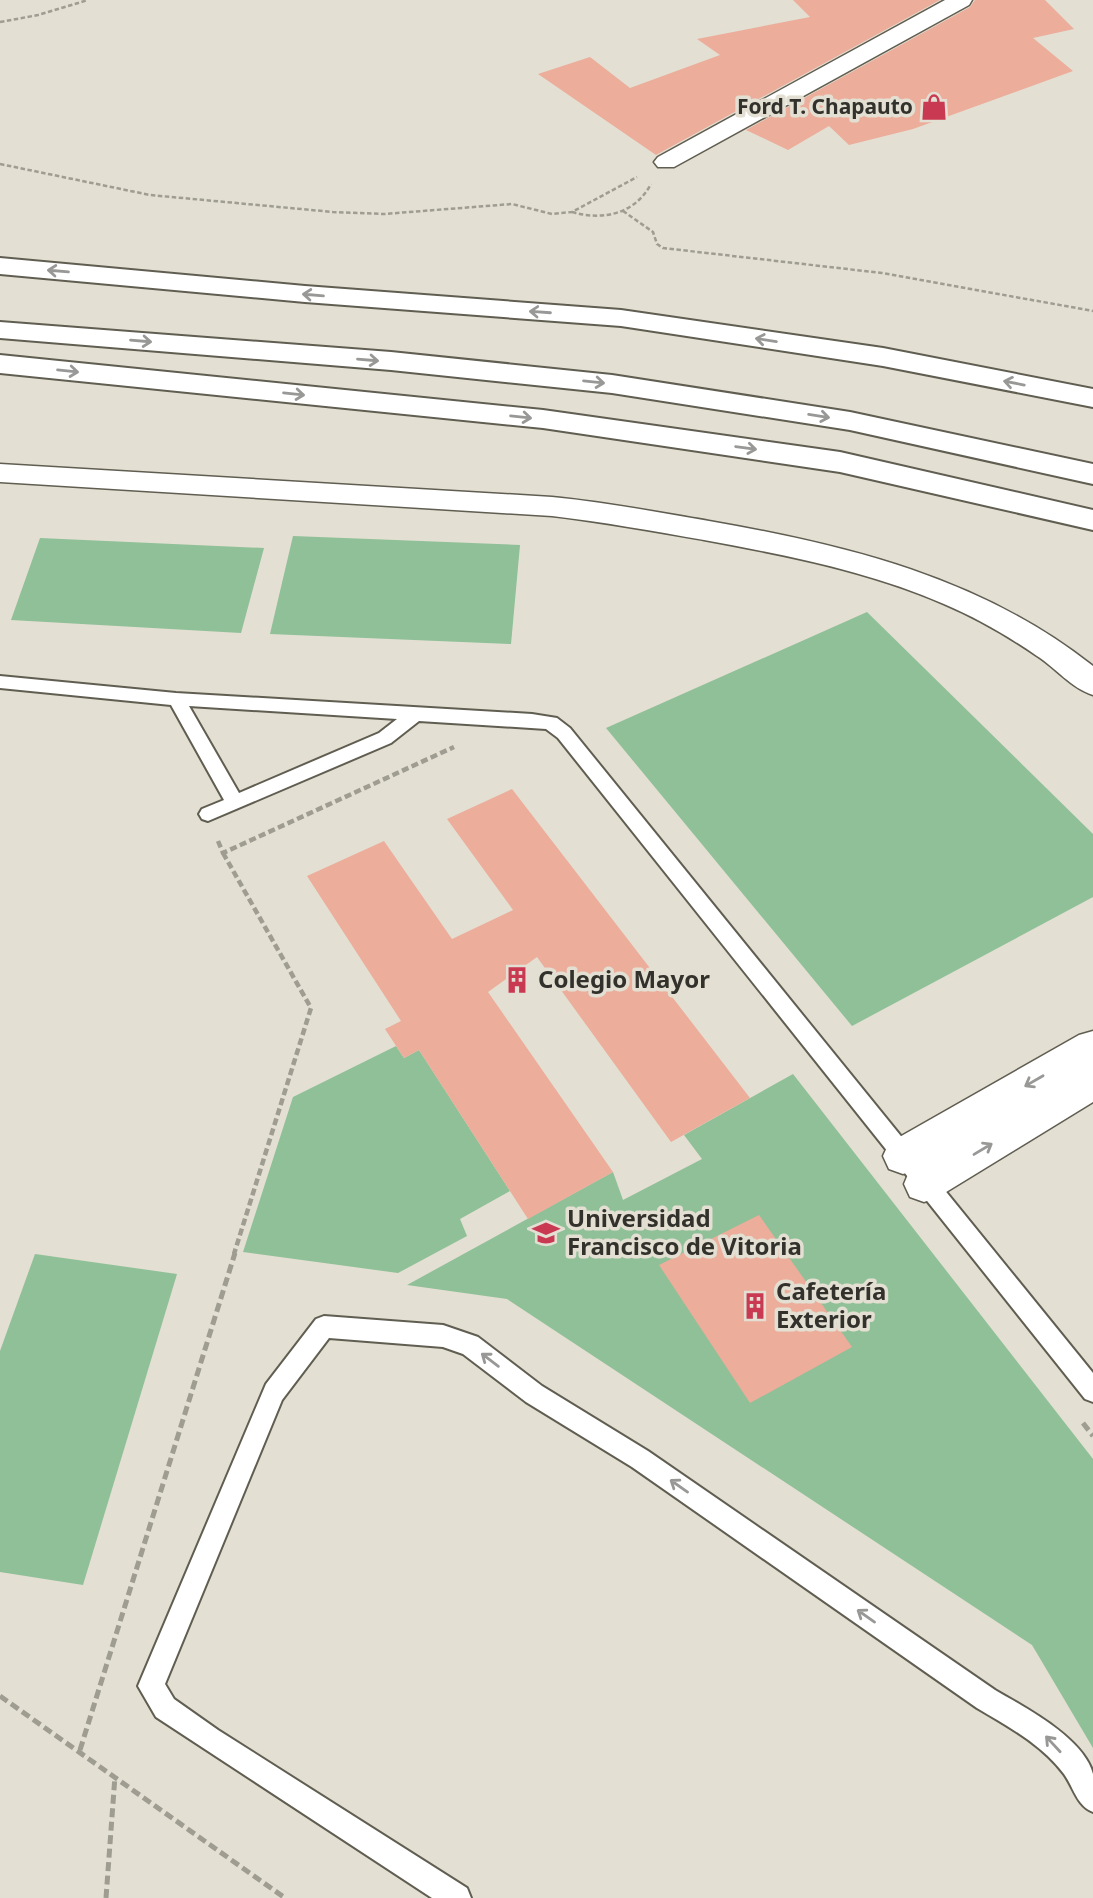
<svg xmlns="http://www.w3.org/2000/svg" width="1093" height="1898" viewBox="0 0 1093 1898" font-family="'Noto Sans',sans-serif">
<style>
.green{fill:#8fc097}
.building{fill:#ecad9b}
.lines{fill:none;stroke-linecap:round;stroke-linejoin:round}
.lane-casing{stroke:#605d51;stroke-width:4}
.street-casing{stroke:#605d51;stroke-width:3}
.highway-casing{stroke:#605d51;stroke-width:4}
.path-far2{stroke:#9f9c92;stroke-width:2.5;stroke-dasharray:4.5 2.5;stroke-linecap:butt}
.path-far1{stroke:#9f9c92;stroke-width:4.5;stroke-dasharray:7 3.5;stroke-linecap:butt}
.path{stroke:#9f9c92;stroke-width:5;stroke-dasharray:9 4.5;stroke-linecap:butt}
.lane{fill:#fff;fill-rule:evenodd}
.street{fill:#fff;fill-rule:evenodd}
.highway{fill:#fff;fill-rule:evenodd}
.oneway{stroke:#989896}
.labels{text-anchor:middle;stroke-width:7;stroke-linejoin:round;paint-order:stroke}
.far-poi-label{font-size:21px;font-weight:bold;fill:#32312c;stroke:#e3dfd2;text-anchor:end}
.poi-label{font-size:24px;font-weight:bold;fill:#32312c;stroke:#e3dfd2;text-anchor:start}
</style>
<rect width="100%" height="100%" fill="#e3dfd2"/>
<g class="green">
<polygon points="293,536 520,545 511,644 270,634"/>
<polygon points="40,538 264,548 241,633 11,620"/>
<polygon points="867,612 1093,834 1093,897 852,1026 606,728"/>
<polygon points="396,1046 404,1058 419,1050 510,1191 460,1219 467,1236 398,1273 243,1252 293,1097"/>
<polygon points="793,1074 1093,1459 1093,1748 1032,1645 507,1299 407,1285 613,1172 623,1200 702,1159 684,1135"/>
<polygon points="35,1254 177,1274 83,1585 0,1572 0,1351"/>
</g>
<g class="building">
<polygon points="793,0 940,0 656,155 538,74 590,57 630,88 720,55 697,39 810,17"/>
<polygon points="975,0 1045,0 1074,29 1033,38 1073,71 913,129 849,145 829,126 788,150 746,130 970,7"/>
<polygon points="512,789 750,1098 671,1142 537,957 488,992 613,1172 528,1219 419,1050 404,1058 385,1029 401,1021 307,876 384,841 452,939 513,910 447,819"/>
<polygon points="759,1215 852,1347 750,1403 659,1265"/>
</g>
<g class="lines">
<defs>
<g id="lane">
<path d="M0 676 176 693 532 714 557 718 570 728 1093 1373V1402L1085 1399 558 738 546 729 419 721 391 743 208 821 202 819 199 814 202 809 224 800 171 705 0 688ZM189 706 397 719 379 733 239 793Z"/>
<path d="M324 1316 443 1325 478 1337 542 1386 648 1451 995 1690C1024 1707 1084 1738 1093 1774 1093 1785 1093 1801 1093 1812 1077 1806 1074 1788 1064 1774 1041 1744 1009 1727 977 1708L632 1467 526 1402 463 1354 443 1347 329 1338 282 1400 165 1684 174 1699 218 1730 467 1888 471 1898H432L156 1717 138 1686 266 1384 316 1319Z"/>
</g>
<g id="street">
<polygon points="945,0 972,0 969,5 674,167 658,167 654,162 658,157"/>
<path d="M0 464 552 497C605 502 657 512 709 521 847 545 982 578 1093 666V695C1071 688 1056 668 1037 656 1008 636 977 618 944 604 868 571 785 555 704 540 653 531 603 522 552 516L0 482Z"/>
<polygon points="1093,1031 1093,1102 938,1197 924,1202 910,1197 904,1184 909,1172 903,1174 889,1169 883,1156 889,1143 1079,1035"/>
</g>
<g id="highway">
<polygon points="0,258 305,286 621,310 883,348 1093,389 1093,407 883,366 621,326 305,302 0,274"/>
<polygon points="0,322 391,352 612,375 850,412 1093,464 1093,484 850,430 612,393 391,370 0,338"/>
<polygon points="0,355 543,410 840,452 1093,510 1093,530 840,472 543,428 0,373"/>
</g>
</defs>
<use href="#lane" class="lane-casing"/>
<use href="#street" class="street-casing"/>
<use href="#highway" class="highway-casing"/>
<g class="path-far2">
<polyline points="0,22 38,15 88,0"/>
<polyline points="0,164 150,195 333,212 384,214 512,204 552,214 572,212 637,177"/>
<polyline points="623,211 653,232 657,244 663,248 882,273 1093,311"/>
<path d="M572 212C603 221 635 214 651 184"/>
</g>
<g class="path-far1">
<polyline points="218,841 223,853 454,747"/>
<polyline points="223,853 311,1008 234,1254"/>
</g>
<g class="path">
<polyline points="1083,1423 1093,1436"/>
<polyline points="0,1696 285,1898"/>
<polyline points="80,1750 235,1253"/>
<polyline points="106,1898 115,1776"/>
</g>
<use href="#lane" class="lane"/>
<use href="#street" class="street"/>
<use href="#highway" class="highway"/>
</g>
<defs><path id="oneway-shaft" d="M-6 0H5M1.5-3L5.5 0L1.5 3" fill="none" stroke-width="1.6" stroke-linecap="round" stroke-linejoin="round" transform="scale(1.75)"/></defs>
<g class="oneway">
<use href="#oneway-shaft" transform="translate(58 271) rotate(-175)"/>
<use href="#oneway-shaft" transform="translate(313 295) rotate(-175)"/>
<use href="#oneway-shaft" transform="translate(540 312) rotate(-176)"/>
<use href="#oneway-shaft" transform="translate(766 340) rotate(-171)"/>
<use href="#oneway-shaft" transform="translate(141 341) rotate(5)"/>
<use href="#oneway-shaft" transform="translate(368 360) rotate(5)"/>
<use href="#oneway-shaft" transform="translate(68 371) rotate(6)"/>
<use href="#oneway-shaft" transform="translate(594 382) rotate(6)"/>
<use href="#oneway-shaft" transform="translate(1014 383) rotate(-169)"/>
<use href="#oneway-shaft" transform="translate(294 394) rotate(6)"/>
<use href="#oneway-shaft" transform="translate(819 416) rotate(9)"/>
<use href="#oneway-shaft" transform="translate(521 417) rotate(6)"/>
<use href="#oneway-shaft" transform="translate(746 448) rotate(8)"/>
<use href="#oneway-shaft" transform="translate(1034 1081) rotate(150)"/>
<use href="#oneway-shaft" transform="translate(983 1149) rotate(-31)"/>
<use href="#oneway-shaft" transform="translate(490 1360) rotate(-143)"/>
<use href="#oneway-shaft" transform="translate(679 1486) rotate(-145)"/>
<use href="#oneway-shaft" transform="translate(866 1616) rotate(-145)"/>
<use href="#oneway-shaft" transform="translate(1053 1744) rotate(-133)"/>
</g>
<defs>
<symbol id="shop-bare" viewBox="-9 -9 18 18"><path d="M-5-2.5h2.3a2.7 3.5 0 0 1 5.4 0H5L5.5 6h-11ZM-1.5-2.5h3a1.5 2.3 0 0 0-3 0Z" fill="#c93952" stroke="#e3dfd2" stroke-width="2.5" paint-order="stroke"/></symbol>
<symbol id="building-bare" viewBox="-9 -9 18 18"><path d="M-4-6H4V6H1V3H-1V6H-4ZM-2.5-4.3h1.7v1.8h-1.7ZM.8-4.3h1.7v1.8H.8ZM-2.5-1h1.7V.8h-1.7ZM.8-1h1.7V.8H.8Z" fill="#c93952" stroke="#e3dfd2" stroke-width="2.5" paint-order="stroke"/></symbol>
<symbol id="university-bare" viewBox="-9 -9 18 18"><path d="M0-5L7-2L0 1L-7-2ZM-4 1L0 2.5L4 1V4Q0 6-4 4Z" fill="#c93952" stroke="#e3dfd2" stroke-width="2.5" paint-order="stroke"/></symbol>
</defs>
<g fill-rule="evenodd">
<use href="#shop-bare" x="915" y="88" width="38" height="38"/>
<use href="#building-bare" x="498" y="961" width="38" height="38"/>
<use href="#university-bare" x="527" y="1214" width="38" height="38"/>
<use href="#building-bare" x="736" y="1287" width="38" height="38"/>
</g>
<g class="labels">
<g class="far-poi-label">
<text x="913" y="114">Ford T. Chapauto</text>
</g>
<g class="poi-label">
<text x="538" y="988">Colegio Mayor</text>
<text x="567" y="1227">Universidad<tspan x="567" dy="28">Francisco de Vitoria</tspan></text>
<text x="776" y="1300">Cafetería<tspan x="776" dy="28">Exterior</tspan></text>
</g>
</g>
</svg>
